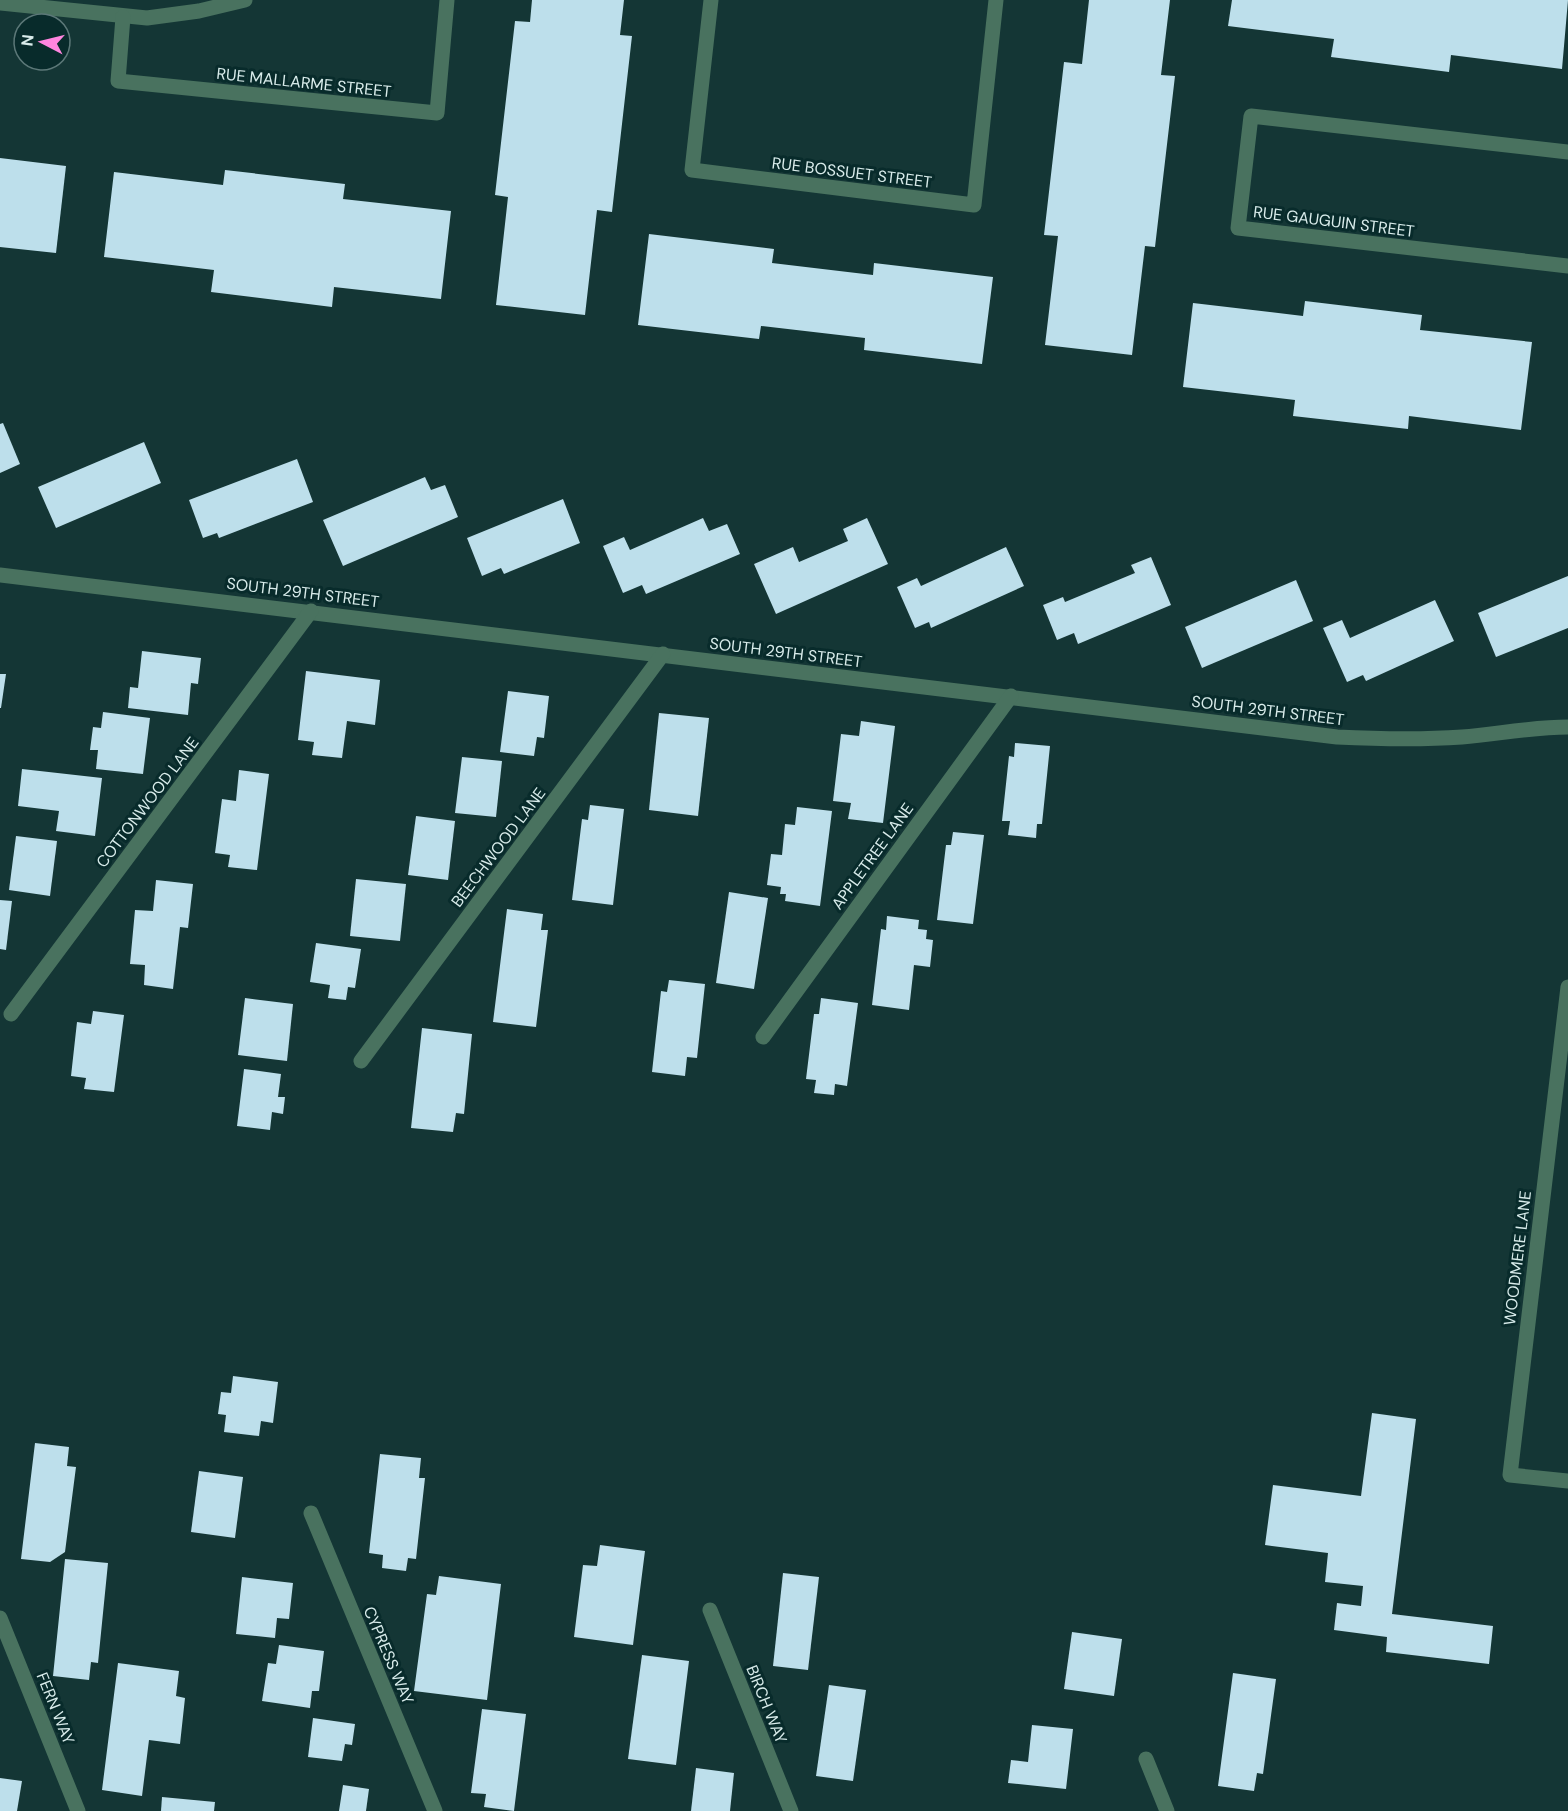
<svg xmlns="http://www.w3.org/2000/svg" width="1568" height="1811" viewBox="0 0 1568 1811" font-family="'DM Sans',sans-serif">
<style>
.building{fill:#bddfeb}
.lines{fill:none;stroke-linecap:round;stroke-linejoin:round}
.minor{stroke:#49725f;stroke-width:15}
.labels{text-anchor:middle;stroke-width:6;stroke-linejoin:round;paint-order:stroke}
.street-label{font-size:16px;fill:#d9eceb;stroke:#082b2b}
</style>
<rect width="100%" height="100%" fill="#143635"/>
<g class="building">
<polygon points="532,0 624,0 620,35 632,36 612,212 597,210 585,315 496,305 508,197 495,195 515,21 530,22"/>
<polygon points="1089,0 1170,0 1161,75 1175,76 1155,247 1145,246 1132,355 1045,345 1058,236 1044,235 1064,62 1082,64"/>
<polygon points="1232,0 1568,0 1562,69 1451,55 1449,72 1331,57 1334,39 1228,26"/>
<polygon points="0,158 66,166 56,253 0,247"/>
<polygon points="225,170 345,184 343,199 451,211 441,299 334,287 332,307 211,292 214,270 104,257 114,172 223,185"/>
<polygon points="649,234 774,249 772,263 873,275 874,263 993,277 982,364 864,350 865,338 761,326 759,339 638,325"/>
<polygon points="1305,301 1422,315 1420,330 1532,342 1521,430 1409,416 1408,429 1293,416 1295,400 1183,387 1193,303 1303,316"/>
<polygon points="3,423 20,464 0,473 0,424"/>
<polygon points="144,442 161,483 56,528 38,487"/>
<polygon points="297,459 313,502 219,538 217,533 203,538 189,500"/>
<polygon points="425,477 431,490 445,485 458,517 343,566 323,520"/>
<polygon points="563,499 580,543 504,574 501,568 482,576 467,538"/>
<polygon points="703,518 709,531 727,524 740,554 646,594 642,585 623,593 603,546 624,537 630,550"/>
<polygon points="867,518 888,564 776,614 754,564 793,547 799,562 848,541 843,529"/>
<polygon points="1006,547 1024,586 931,628 929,622 915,628 897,587 917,578 921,586"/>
<polygon points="1151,557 1171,605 1078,644 1074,633 1057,640 1043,605 1063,597 1065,602 1135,573 1131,565"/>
<polygon points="1568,576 1568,628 1496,657 1478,613"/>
<polygon points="1296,580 1313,621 1202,668 1185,627"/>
<polygon points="1435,600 1454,641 1366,681 1363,675 1347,682 1323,628 1342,620 1350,638"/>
<polygon points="142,651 201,658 198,684 191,683 188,715 128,708 130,687 138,688"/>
<polygon points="306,671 380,680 375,725 347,721 342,758 312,755 314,742 298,740"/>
<polygon points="0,674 6,674 1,708 0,708"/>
<polygon points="508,691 549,696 544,738 537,737 534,756 500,752"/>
<polygon points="103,712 150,718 143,774 96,769 98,750 90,750 93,727 101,728"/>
<polygon points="659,713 709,718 698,816 649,810"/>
<polygon points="861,721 895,726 883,823 848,819 851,803 833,801 841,734 859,736"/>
<polygon points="1015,743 1050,746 1042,824 1037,824 1036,838 1008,835 1010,821 1002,821 1009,756 1014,757"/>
<polygon points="462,757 502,761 496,817 455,813"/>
<polygon points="22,769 102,778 95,836 56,831 59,811 18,806"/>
<polygon points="239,770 269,774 257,870 228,867 230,855 215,853 222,799 236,801"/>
<polygon points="590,805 624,809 613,905 572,900 582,819 588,820"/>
<polygon points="797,807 832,811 820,906 785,901 786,894 780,894 781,887 767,885 771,854 782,855 785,824 795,825"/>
<polygon points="416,816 455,821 448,880 408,875"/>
<polygon points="953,832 984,835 973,924 937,920 946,845 951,845"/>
<polygon points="16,836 57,841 50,896 9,890"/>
<polygon points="356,879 406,884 400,941 350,936"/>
<polygon points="156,880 193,884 188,928 180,927 173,989 144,985 145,965 130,964 135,910 153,911"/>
<polygon points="729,892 768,898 754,989 716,983"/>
<polygon points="0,900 12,901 6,950 0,949"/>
<polygon points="507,909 543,914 541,930 548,930 536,1027 493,1022"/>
<polygon points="887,916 919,920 918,929 927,930 926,939 933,940 930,967 914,965 909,1010 872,1005 881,929 886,930"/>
<polygon points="316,943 361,949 355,988 348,987 346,1000 328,998 330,985 310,982"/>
<polygon points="669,980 705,984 697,1058 687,1057 685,1076 652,1072 661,991 667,992"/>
<polygon points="245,998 293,1004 287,1061 238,1055"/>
<polygon points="821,998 858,1003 847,1086 835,1084 834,1095 814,1093 816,1080 806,1079 814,1014 819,1014"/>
<polygon points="93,1011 124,1015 114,1092 84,1089 86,1078 71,1076 77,1022 91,1024"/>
<polygon points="422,1028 472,1034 464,1114 456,1113 453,1132 411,1128"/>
<polygon points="244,1069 281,1074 278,1097 285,1097 283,1114 272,1112 270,1130 237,1126"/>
<polygon points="233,1376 278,1382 273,1423 261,1421 259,1436 224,1432 226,1415 218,1414 221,1392 231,1393"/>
<polygon points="1372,1413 1416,1419 1392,1614 1493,1626 1489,1664 1386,1652 1387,1637 1334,1630 1337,1603 1361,1606 1363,1586 1325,1582 1328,1553 1265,1545 1273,1485 1361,1496"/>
<polygon points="35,1443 69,1447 67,1466 76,1467 65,1552 50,1562 21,1559"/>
<polygon points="380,1454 421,1458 419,1478 425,1478 416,1559 408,1558 406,1571 382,1568 383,1555 369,1553"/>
<polygon points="199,1471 243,1477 235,1538 191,1532"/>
<polygon points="600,1545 645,1551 633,1645 574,1637 583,1565 597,1566"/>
<polygon points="65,1559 108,1563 98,1663 91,1662 89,1680 53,1676"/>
<polygon points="783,1573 819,1577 808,1670 773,1666"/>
<polygon points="439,1576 501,1584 487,1700 414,1691 427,1594 436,1595"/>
<polygon points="242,1577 293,1583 289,1619 277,1618 275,1638 236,1634"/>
<polygon points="1072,1632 1122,1639 1114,1696 1064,1689"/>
<polygon points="279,1645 324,1651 319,1691 312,1691 310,1708 262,1701 268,1663 276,1664"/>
<polygon points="642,1655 689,1661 676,1765 628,1759"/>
<polygon points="118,1663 179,1671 176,1696 185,1698 180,1744 149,1740 142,1796 102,1790"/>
<polygon points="1233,1673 1276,1679 1263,1774 1257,1773 1254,1791 1218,1786"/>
<polygon points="829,1685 866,1690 853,1781 816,1776"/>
<polygon points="482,1709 526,1714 514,1811 484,1807 486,1794 471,1793"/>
<polygon points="313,1718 355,1724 352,1745 345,1744 342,1761 308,1757"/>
<polygon points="1032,1725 1073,1729 1066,1789 1008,1783 1011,1760 1028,1762"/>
<polygon points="696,1768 734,1773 730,1811 691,1811"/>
<polygon points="0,1778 22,1781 17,1811 0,1811"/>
<polygon points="343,1785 369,1789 366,1811 339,1811"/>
<polygon points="162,1797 215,1802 214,1811 161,1811"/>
</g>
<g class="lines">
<g class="minor">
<polyline points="711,0 692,170 974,205 996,0"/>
<polyline points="0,3 147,18 199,11 245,0"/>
<polyline points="123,17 118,81 437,113 447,0"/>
<polyline points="1568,152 1251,116 1238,228 1568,266"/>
<path d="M0 575 1337 737C1378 739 1420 740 1462 737 1498 734 1532 727 1568 727"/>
<polyline points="1568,987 1510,1475 1568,1481"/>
<polyline points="11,1014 311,611"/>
<polyline points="763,1037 1011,696"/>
<polyline points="361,1061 663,654"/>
<polyline points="311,1513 435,1811"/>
<polyline points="710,1610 791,1811"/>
<polyline points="0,1618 78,1811"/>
<polyline points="1146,1759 1167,1811"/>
</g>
</g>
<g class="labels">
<g class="street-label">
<text transform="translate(304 82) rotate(6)" y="6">RUE MALLARME STREET</text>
<text transform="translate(852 172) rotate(7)" y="6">RUE BOSSUET STREET</text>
<text transform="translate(1334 221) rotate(7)" y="6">RUE GAUGUIN STREET</text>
<text transform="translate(303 592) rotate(7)" y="6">SOUTH 29TH STREET</text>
<text transform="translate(786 652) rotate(7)" y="6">SOUTH 29TH STREET</text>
<text transform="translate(1268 710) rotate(7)" y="6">SOUTH 29TH STREET</text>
<text transform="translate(147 802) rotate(-53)" y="6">COTTONWOOD LANE</text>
<text transform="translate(498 847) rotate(-53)" y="6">BEECHWOOD LANE</text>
<text transform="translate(872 856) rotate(-54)" y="6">APPLETREE LANE</text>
<text transform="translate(1517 1258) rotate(-83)" y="6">WOODMERE LANE</text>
<text transform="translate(389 1655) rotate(67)" y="6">CYPRESS WAY</text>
<text transform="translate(767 1704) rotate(68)" y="6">BIRCH WAY</text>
<text transform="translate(56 1708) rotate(68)" y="6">FERN WAY</text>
</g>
</g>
<g transform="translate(42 42) rotate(277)"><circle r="28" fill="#082b2b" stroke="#5c7878" stroke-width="1.5"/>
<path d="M0-4.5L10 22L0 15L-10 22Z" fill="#ff85df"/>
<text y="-9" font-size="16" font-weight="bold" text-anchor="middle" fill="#d9eceb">N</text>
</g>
</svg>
